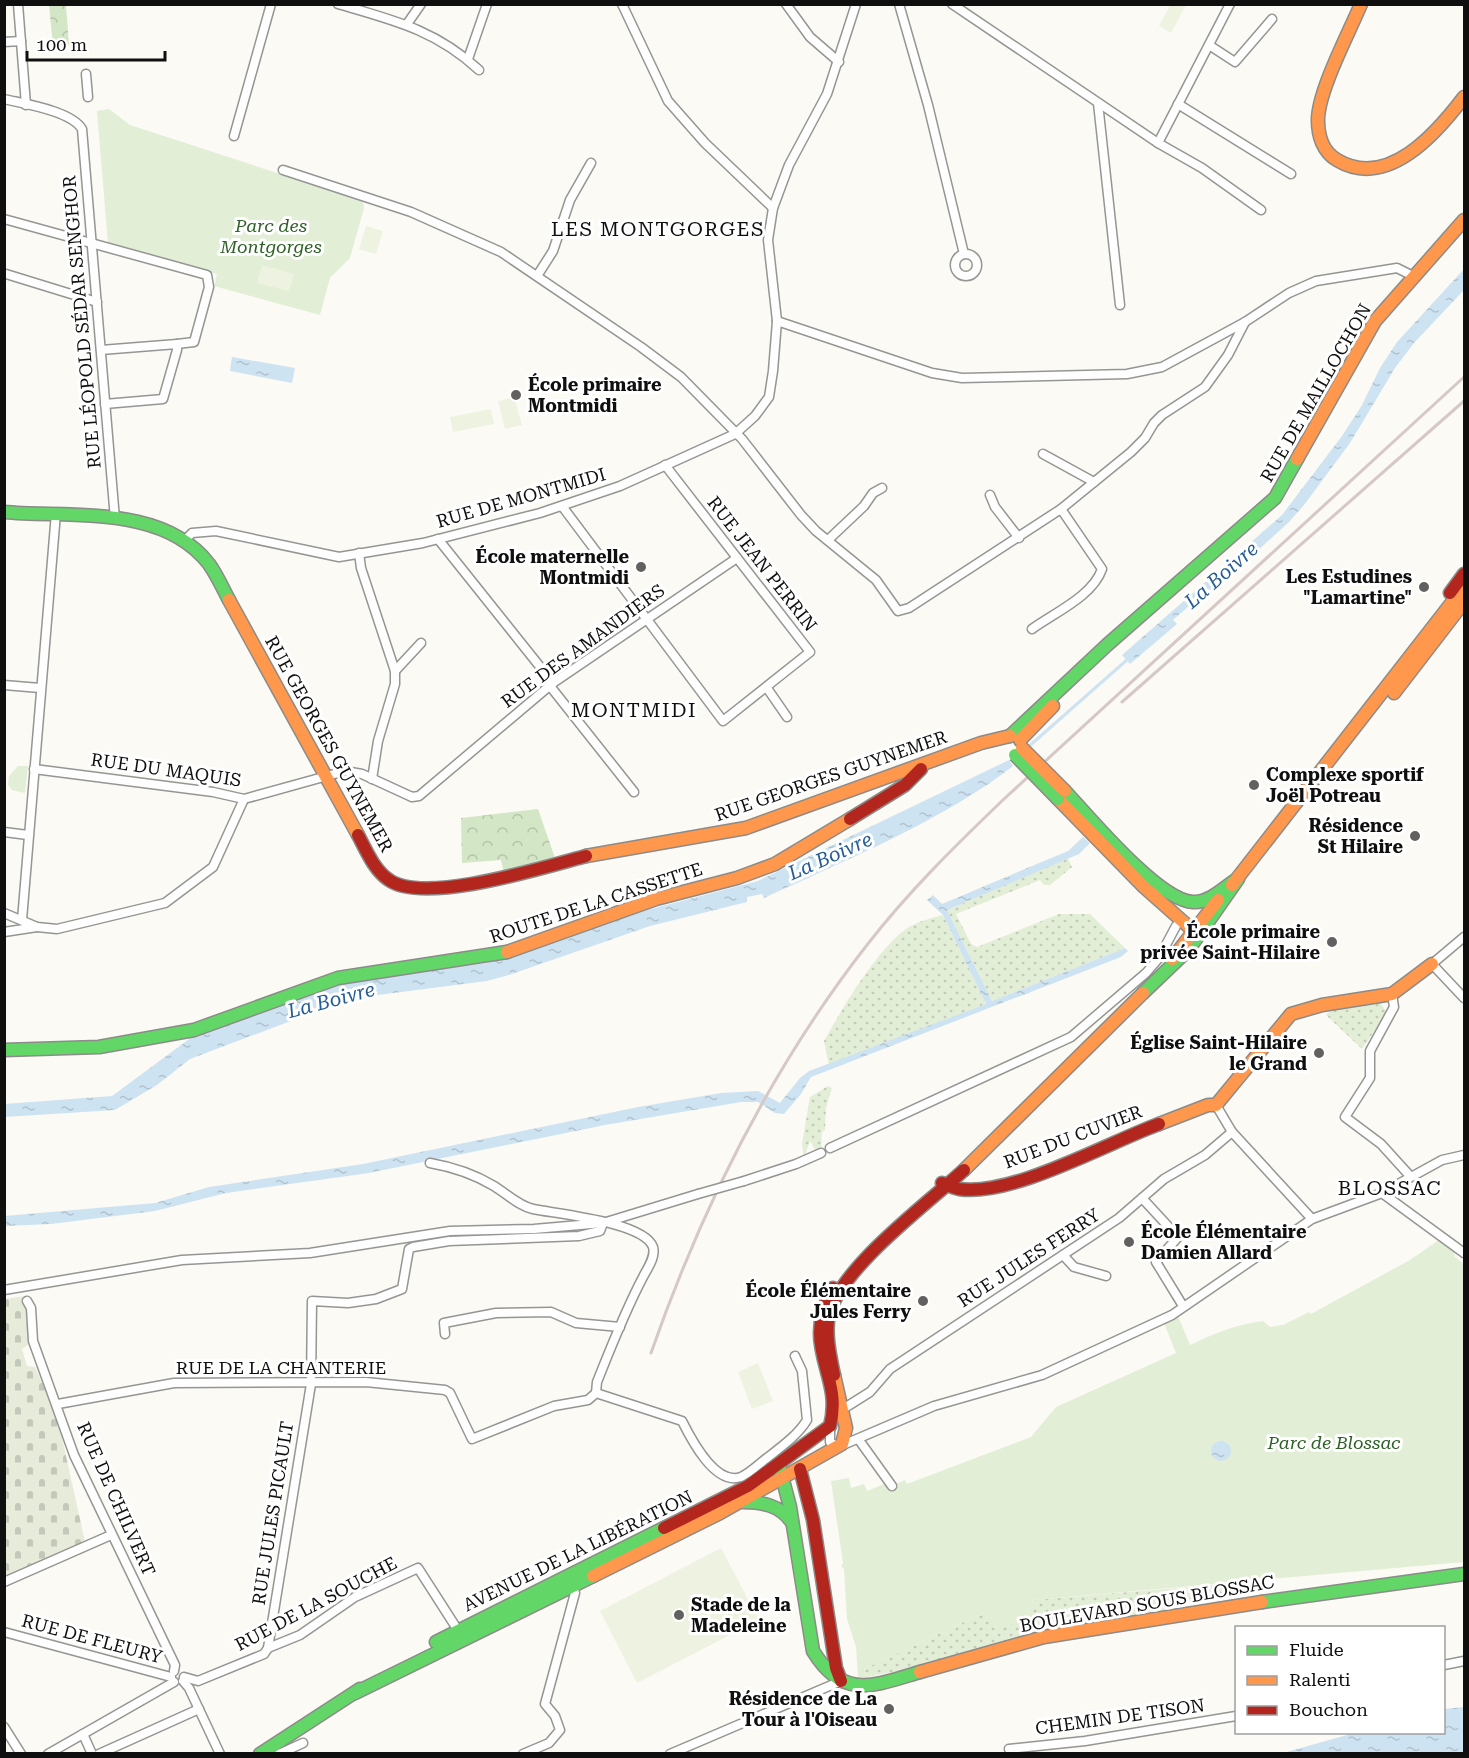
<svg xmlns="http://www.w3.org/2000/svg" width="1469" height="1758" viewBox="0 0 1469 1758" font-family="'Roboto Serif',serif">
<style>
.grass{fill:url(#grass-dots)}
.forest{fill:url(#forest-crowns)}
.cemetery{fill:url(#cemetery-stones)}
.park{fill:#e3eed7}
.pitch{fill:#edf3e0}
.water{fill:url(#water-ripples)}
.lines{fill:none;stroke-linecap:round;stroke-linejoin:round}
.stream{stroke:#cee3f2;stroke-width:3}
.street-casing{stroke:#959593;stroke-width:11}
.fast-casing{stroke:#8c8b89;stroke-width:15}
.slow-casing{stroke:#8c8b89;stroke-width:15}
.jam-casing{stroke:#8c8b89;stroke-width:15}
.street{stroke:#fefefe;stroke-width:8}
.fast{stroke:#63d668;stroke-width:12}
.slow{stroke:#ff974d;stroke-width:12}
.jam{stroke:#b3261e;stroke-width:12}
.rail{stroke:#d6c8c6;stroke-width:3}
.street-bridge-casing{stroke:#959593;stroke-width:11;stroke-linecap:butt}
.fast-bridge-casing{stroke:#8c8b89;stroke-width:15;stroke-linecap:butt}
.slow-bridge-casing{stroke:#8c8b89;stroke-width:15;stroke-linecap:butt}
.street-bridge{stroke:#fefefe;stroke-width:8}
.fast-bridge{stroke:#63d668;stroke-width:12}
.slow-bridge{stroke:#ff974d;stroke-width:12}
.poi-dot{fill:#626160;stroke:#fff;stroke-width:2}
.labels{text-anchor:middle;stroke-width:6;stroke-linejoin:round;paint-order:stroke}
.park-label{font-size:18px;font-style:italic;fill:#2d6125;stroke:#fff}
.street-label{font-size:18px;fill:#0f0f0f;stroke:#fff}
.poi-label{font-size:18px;font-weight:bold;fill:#0f0f0f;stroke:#fff;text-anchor:end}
.neighbourhood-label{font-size:20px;letter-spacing:1.5px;fill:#0f0f0f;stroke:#fff}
.water-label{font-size:20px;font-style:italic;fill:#245c95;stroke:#fff}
</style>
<defs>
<pattern id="grass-dots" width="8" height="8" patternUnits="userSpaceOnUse" patternTransform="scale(1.5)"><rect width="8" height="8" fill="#e3eed7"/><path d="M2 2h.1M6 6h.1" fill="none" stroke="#c2cbb7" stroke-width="1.8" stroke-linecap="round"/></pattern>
<pattern id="forest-crowns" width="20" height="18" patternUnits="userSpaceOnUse" patternTransform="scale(1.5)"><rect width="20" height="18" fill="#d3e6c6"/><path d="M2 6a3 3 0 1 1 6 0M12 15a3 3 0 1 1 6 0" fill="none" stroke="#b4c4a9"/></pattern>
<pattern id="cemetery-stones" width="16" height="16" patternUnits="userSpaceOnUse" patternTransform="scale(1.5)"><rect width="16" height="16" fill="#e6ebda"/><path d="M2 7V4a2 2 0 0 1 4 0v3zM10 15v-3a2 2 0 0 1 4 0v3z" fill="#c4c8ba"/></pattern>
<pattern id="water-ripples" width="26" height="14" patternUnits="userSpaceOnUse" patternTransform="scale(1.5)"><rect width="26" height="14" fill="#cee3f2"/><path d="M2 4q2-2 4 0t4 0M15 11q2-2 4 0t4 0" fill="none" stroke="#b0c2ce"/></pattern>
</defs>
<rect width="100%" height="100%" fill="#fbfaf5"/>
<g class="grass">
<polygon points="1068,858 1072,867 1050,885 1044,885 1040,880 956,914 971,944 977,947 1059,914 1090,914 1125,948 992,1001 947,910"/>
<path d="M943 915 986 1004 829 1066 824 1041C842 1009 878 947 909 927 919 921 932 918 943 915Z"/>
<polygon points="1379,1001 1387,1013 1362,1049 1326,1015 1332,1009"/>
<polygon points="828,1086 832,1088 826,1108 825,1130 822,1132 821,1153 816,1151 810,1141 804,1158 802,1144 810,1097"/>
<polygon points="1262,1581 1163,1610 1041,1632 925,1666 867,1677 864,1669 985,1612 994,1620 994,1626 1029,1616 1028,1610 1033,1600"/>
</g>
<g class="forest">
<polygon points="49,5 66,5 69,45 53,46"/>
<polygon points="538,809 555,858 504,872 501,860 462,863 461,818"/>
</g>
<polygon class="cemetery" points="25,1296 29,1344 22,1349 27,1366 35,1367 57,1415 85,1542 5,1577 5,1299"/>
<g class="park">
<polygon points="109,109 130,125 363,201 364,208 350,258 330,278 320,315 214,286 217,274 108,244 97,111"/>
<polygon points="18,766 28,766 25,793 12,790 8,785 9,776"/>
<path d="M1439 1240 1454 1251 1455 1257 1464 1264V1562L1033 1600 1028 1610 1030 1616 1013 1624 993 1626 994 1620 985 1612 864 1669 867 1677H858L856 1647 847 1619 844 1569 841 1566 843 1563 831 1481 849 1478 851 1488 864 1484 867 1491 884 1484 888 1488 905 1480 907 1484 1031 1437 1056 1407 1176 1353 1164 1323 1178 1316 1190 1345C1213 1334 1237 1324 1263 1321L1270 1327 1283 1325 1309 1312 1311 1314 1410 1260Z"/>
</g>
<g class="pitch">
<polygon points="1170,5 1186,5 1171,33 1159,26"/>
<polygon points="366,226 383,231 376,254 359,249"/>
<polygon points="262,265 294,274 289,291 257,283"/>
<polygon points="514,397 522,425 505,429 498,401"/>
<polygon points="491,409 494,424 453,432 450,417"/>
<polygon points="758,1363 773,1401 752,1409 738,1372"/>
<polygon points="721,1548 759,1620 637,1683 600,1611"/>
</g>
<g class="water">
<polygon points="1464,269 1464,290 1414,343 1395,368 1350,443 1304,505 1288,523 1201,602 1197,599 1173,620 1177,624 1130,664 1122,655 1282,515 1342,436 1362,405 1380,368 1397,342"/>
<polygon points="232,357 295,368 292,383 230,371"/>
<path d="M1009 760 1013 766C944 820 844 861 764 898L762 894 747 897V902L650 926 509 975 487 981 378 995 320 1010 190 1059 157 1085 115 1110 5 1117 4 1104 112 1096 196 1034 312 992 366 979 488 963 647 910 758 881Z"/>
<polygon points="1083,837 1090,843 1079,854 947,910 992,1001 1125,948 1128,951 1121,957 811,1077 801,1094 784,1114 775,1113 758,1102 741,1102 605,1125 369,1173 226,1193 155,1211 51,1224 5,1226 4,1216 155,1203 209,1187 363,1164 638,1107 721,1093 758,1091 780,1103 800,1078 809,1071 986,1004 943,915 927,900 933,895 942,904 1068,851"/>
<circle cx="1221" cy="1451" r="10"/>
<polygon points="1464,1707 1464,1752 1283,1753 1354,1733 1444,1732 1444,1709"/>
</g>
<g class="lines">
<polyline class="stream" points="1027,748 1128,659"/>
<defs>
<g id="street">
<polyline points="18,4 26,105"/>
<path d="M338 4C393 20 436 30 479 70"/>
<polyline points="622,4 668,101 705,143 773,208"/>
<polyline points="786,4 810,37 839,62"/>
<polyline points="899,4 928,105 964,254"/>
<polyline points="952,4 1158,143 1202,168 1261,210"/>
<polyline points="407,24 421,4"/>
<polyline points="4,42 21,41"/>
<polyline points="1209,45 1235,62 1272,19"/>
<polyline points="468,59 487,4"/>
<polyline points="86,74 88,97"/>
<path d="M4 99C25 104 71 111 82 129L115 519"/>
<polyline points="1098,103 1120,305"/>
<polyline points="1178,104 1291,174"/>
<polyline points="234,136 271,4"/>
<polyline points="1158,143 1230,4"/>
<polyline points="283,170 411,212 501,252 641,347 681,377 742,439 801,515 816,531 876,580 898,611 909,608 1061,509 1131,452 1145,438 1154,423 1162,415 1205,387 1228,355 1245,322"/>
<polyline points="4,219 207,275 209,287 194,342 177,344"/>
<circle cx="966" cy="265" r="11"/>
<polyline points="6,274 97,302"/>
<polyline points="537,276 553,251 570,200 591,163"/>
<polyline points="777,321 932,373 962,378 1127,374 1162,367 1245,322 1289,293 1316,281 1397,268 1413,276"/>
<polyline points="101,350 177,344 177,350 163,399 105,404"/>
<polyline points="1043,454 1094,482"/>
<polyline points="990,495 995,507 1019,538"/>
<polyline points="562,506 723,721 810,652 665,465"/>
<polyline points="438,539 553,683"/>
<polyline points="185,540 192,533 216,531 339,557 423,543 540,513 620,486 735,434 755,416 769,397 773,371 777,321 768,240 773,208 789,165 827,94 856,4"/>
<polyline points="828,540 864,506 873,493 882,488"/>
<polyline points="359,553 361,568 395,671 395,684 378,741 372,779"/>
<path d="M1032 629C1054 613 1093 596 1102 569L1061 509"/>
<polyline points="395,671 421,643"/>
<polyline points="4,685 40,688"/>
<polyline points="550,686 634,792"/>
<polyline points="767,688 787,717"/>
<polyline points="34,769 213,792 244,799 345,771 362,774 412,797 419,796 553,683 737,558"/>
<polyline points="4,832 28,835"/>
<polyline points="4,913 37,927 57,929 165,903 213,867 244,799"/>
<polyline points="22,920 56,513"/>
<polyline points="4,932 37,927"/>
<polyline points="1464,937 1432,964 1464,998"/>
<polyline points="1392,994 1394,1007 1370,1051 1370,1078 1345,1117 1381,1144 1410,1176"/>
<polyline points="1216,1105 1232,1132 1312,1219"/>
<polyline points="830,1148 1071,1037 1146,973 1159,958 1176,926"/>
<path d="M430 1163C453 1167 474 1174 494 1186 507 1194 519 1206 533 1209 558 1214 644 1222 653 1247 656 1257 647 1269 643 1277 625 1311 611 1347 597 1382L596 1393"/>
<polyline points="744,1181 796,1164 821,1153"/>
<polyline points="1382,1193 1464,1253"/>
<polyline points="1142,1198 1178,1237 1156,1262 1183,1306"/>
<polyline points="1063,1255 1074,1267 1106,1276"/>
<polyline points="4,1290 182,1260 310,1253 450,1231 534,1229 603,1223 698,1194"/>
<polyline points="27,1301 31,1308 33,1341 74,1455 175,1665 174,1671"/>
<polyline points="445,1334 444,1323 496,1313 551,1312 576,1323 620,1327"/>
<path d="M58 1404 174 1383 366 1382 445 1390 450 1393 472 1439 554 1406 588 1400 596 1393 682 1421C691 1439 715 1486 741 1477 750 1473 759 1464 767 1458 781 1447 798 1435 807 1420L802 1371 795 1356"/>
<polyline points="843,1409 870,1392 890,1369 1119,1218 1164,1179 1205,1155 1232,1132"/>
<polyline points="830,1426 830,1442 838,1447 934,1406 1042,1375 1172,1315 1312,1219 1382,1193 1442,1160 1464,1155"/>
<polyline points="859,1440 892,1486"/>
<polyline points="4,1582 111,1535"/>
<polyline points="4,1632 171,1677"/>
<polyline points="268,1648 311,1384 312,1301 348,1303 376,1299 402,1289 409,1249 413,1247 449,1241 579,1236 600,1231 603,1223"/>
<polyline points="1444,1665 1464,1661"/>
<polyline points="184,1677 198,1681 264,1654 268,1648 300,1635 355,1597 418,1568 461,1635"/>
<polyline points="183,1681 189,1688 220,1754"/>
<polyline points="4,1727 21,1754"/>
<polyline points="83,1734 92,1754"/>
<polyline points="1009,1749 1085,1741 1236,1716"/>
<polyline points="48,1754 174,1682"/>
<polyline points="99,1754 199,1709"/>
<polyline points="279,1754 303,1743"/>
<polyline points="523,1754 549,1743 560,1730 555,1716 545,1704 575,1593 572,1582"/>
<polyline points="670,1754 841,1681"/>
</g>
<g id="fast">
<path d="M4 512C70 518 163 504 209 564 217 575 223 589 229 600"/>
<polyline points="1010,736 1107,645 1275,498 1297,459"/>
<path d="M1065 791C1089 817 1159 901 1193 902 1208 903 1223 889 1234 881"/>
<polyline points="1143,993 1189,949 1238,879"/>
<polyline points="4,1050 99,1047 194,1030 338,978 507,952"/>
<path d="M779 1465 790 1507 813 1651C843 1700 873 1686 920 1672"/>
<path d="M743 1502C762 1502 779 1505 791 1521"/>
<polyline points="1262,1602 1464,1574"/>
<polyline points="436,1642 664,1528"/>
<polyline points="355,1693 593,1576"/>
<polyline points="260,1754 360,1689"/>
</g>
<g id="slow">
<path d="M1361 4C1349 33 1318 91 1318 120 1318 136 1323 152 1337 160 1387 190 1436 134 1464 97"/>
<polyline points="1297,459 1375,321 1464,220"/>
<polyline points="229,600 358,835"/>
<polyline points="1394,693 1464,602"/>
<polyline points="1020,740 1053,706"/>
<polyline points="1058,799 1144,887 1197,934"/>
<polyline points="586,856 746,828 981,743 1010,736"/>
<polyline points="1232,885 1464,587"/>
<polyline points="507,952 656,899 737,878 775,864 850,819"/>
<polyline points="1172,959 1218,900"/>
<polyline points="1159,1124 1208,1105 1216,1105 1291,1014 1322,1005 1392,994 1432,964"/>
<polyline points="964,1170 1143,993"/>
<polyline points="593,1576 720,1513 842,1444 846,1428 834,1375"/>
<polyline points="920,1672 1044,1637 1262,1602"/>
</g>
<g id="jam">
<polyline points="1450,593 1464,574"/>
<polyline points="850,819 905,785 921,769"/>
<path d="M358 835C366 850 374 870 389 880 424 905 545 867 586 856"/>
<path d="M942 1183C947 1185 954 1188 959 1189 1012 1197 1107 1143 1159 1124"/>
<path d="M834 1375C830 1356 825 1333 829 1315 840 1268 928 1203 964 1170"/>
<polyline points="800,1469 813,1520 836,1668 841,1681"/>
<path d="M664 1528 748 1486 830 1426C844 1374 799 1349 833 1288"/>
</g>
</defs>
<use href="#street" class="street-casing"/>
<use href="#fast" class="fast-casing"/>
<use href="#slow" class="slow-casing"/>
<use href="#jam" class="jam-casing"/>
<use href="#street" class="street"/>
<use href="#fast" class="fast"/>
<use href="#slow" class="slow"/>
<use href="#jam" class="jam"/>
<g class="rail">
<polyline points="1122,702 1464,401"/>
<path d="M651 1353C702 1207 771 1068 867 945 908 892 956 845 1004 799L1464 377"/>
</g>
<defs>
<polyline id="street-bridge" points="698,1194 744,1181"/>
<polyline id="fast-bridge" points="1015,755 1058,799"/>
<polyline id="slow-bridge" points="1022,748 1065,791"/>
</defs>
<use href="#street-bridge" class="street-bridge-casing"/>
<use href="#fast-bridge" class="fast-bridge-casing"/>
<use href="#slow-bridge" class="slow-bridge-casing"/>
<use href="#street-bridge" class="street-bridge"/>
<use href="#fast-bridge" class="fast-bridge"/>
<use href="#slow-bridge" class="slow-bridge"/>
</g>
<g class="poi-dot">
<circle cx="516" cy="395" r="6"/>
<circle cx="641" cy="567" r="6"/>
<circle cx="1424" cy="587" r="6"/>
<circle cx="1254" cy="785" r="6"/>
<circle cx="1415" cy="836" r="6"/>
<circle cx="1332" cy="942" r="6"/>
<circle cx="1319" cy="1053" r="6"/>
<circle cx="1129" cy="1242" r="6"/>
<circle cx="923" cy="1301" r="6"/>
<circle cx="679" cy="1615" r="6"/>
<circle cx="889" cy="1709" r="6"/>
</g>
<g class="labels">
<g class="park-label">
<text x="271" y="232">Parc des<tspan x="271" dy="21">Montgorges</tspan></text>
<text x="1334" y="1449">Parc de Blossac</text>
</g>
<g class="street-label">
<text transform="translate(82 322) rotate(-95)" y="6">RUE LÉOPOLD SÉDAR SENGHOR</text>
<text transform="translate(1316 393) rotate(-60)" y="6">RUE DE MAILLOCHON</text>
<text transform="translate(521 498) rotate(-16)" y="6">RUE DE MONTMIDI</text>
<text transform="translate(762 564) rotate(52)" y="6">RUE JEAN PERRIN</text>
<text transform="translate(583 646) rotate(-36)" y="6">RUE DES AMANDIERS</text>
<text transform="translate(329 744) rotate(61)" y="6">RUE GEORGES GUYNEMER</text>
<text transform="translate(166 770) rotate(8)" y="6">RUE DU MAQUIS</text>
<text transform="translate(831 776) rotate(-19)" y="6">RUE GEORGES GUYNEMER</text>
<text transform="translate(596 903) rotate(-18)" y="6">ROUTE DE LA CASSETTE</text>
<text transform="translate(1073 1137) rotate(-21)" y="6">RUE DU CUVIER</text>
<text transform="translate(1029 1258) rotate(-33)" y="6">RUE JULES FERRY</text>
<text x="281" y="1374">RUE DE LA CHANTERIE</text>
<text transform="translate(116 1499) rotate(66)" y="6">RUE DE CHILVERT</text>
<text transform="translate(273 1513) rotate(-81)" y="6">RUE JULES PICAULT</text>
<text transform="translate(578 1551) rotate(-26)" y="6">AVENUE DE LA LIBÉRATION</text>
<text transform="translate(316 1604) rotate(-28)" y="6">RUE DE LA SOUCHE</text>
<text transform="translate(1147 1604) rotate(-10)" y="6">BOULEVARD SOUS BLOSSAC</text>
<text transform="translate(92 1639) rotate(15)" y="6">RUE DE FLEURY</text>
<text transform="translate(1120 1717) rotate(-8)" y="6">CHEMIN DE TISON</text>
</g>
<g class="poi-label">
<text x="528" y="391" text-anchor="start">École primaire<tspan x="528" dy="21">Montmidi</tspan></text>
<text x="629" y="563">École maternelle<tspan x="629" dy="21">Montmidi</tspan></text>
<text x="1412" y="583">Les Estudines<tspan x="1412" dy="21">"Lamartine"</tspan></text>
<text x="1266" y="781" text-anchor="start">Complexe sportif<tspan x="1266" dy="21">Joël Potreau</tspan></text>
<text x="1403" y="832">Résidence<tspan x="1403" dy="21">St Hilaire</tspan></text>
<text x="1320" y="938">École primaire<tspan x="1320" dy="21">privée Saint-Hilaire</tspan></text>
<text x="1307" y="1049">Église Saint-Hilaire<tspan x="1307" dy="21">le Grand</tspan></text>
<text x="1141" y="1238" text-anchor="start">École Élémentaire<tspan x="1141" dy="21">Damien Allard</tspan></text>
<text x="911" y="1297">École Élémentaire<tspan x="911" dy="21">Jules Ferry</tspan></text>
<text x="691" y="1611" text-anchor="start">Stade de la<tspan x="691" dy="21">Madeleine</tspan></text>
<text x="877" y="1705">Résidence de La<tspan x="877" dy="21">Tour à l'Oiseau</tspan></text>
</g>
<g class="neighbourhood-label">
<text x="658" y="236">LES MONTGORGES</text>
<text x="634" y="717">MONTMIDI</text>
<text x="1390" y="1195">BLOSSAC</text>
</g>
<g class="water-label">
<text transform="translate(1221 575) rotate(-41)" y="7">La Boivre</text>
<text transform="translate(830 856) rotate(-24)" y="7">La Boivre</text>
<text transform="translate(331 1000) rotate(-15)" y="7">La Boivre</text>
</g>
</g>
<rect width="1469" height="1758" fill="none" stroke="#0f0f0f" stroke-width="12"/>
<rect x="1235" y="1626" width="210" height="108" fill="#ffffff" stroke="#9f9f9f" stroke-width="1.5"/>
<rect x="1247" y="1646" width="30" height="9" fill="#63d668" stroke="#9f9f9f" stroke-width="1.5"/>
<text x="1289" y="1656" font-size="18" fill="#0f0f0f">Fluide</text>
<rect x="1247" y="1676" width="30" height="9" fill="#ff974d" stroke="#9f9f9f" stroke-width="1.5"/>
<text x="1289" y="1686" font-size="18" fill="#0f0f0f">Ralenti</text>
<rect x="1247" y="1706" width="30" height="9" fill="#b3261e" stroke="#9f9f9f" stroke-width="1.5"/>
<text x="1289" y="1716" font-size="18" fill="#0f0f0f">Bouchon</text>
<path d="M27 51v9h138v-9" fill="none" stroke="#0f0f0f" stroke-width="3"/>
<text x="36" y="51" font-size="18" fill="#0f0f0f" stroke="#ffffff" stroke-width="4.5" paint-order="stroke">100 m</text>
</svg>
